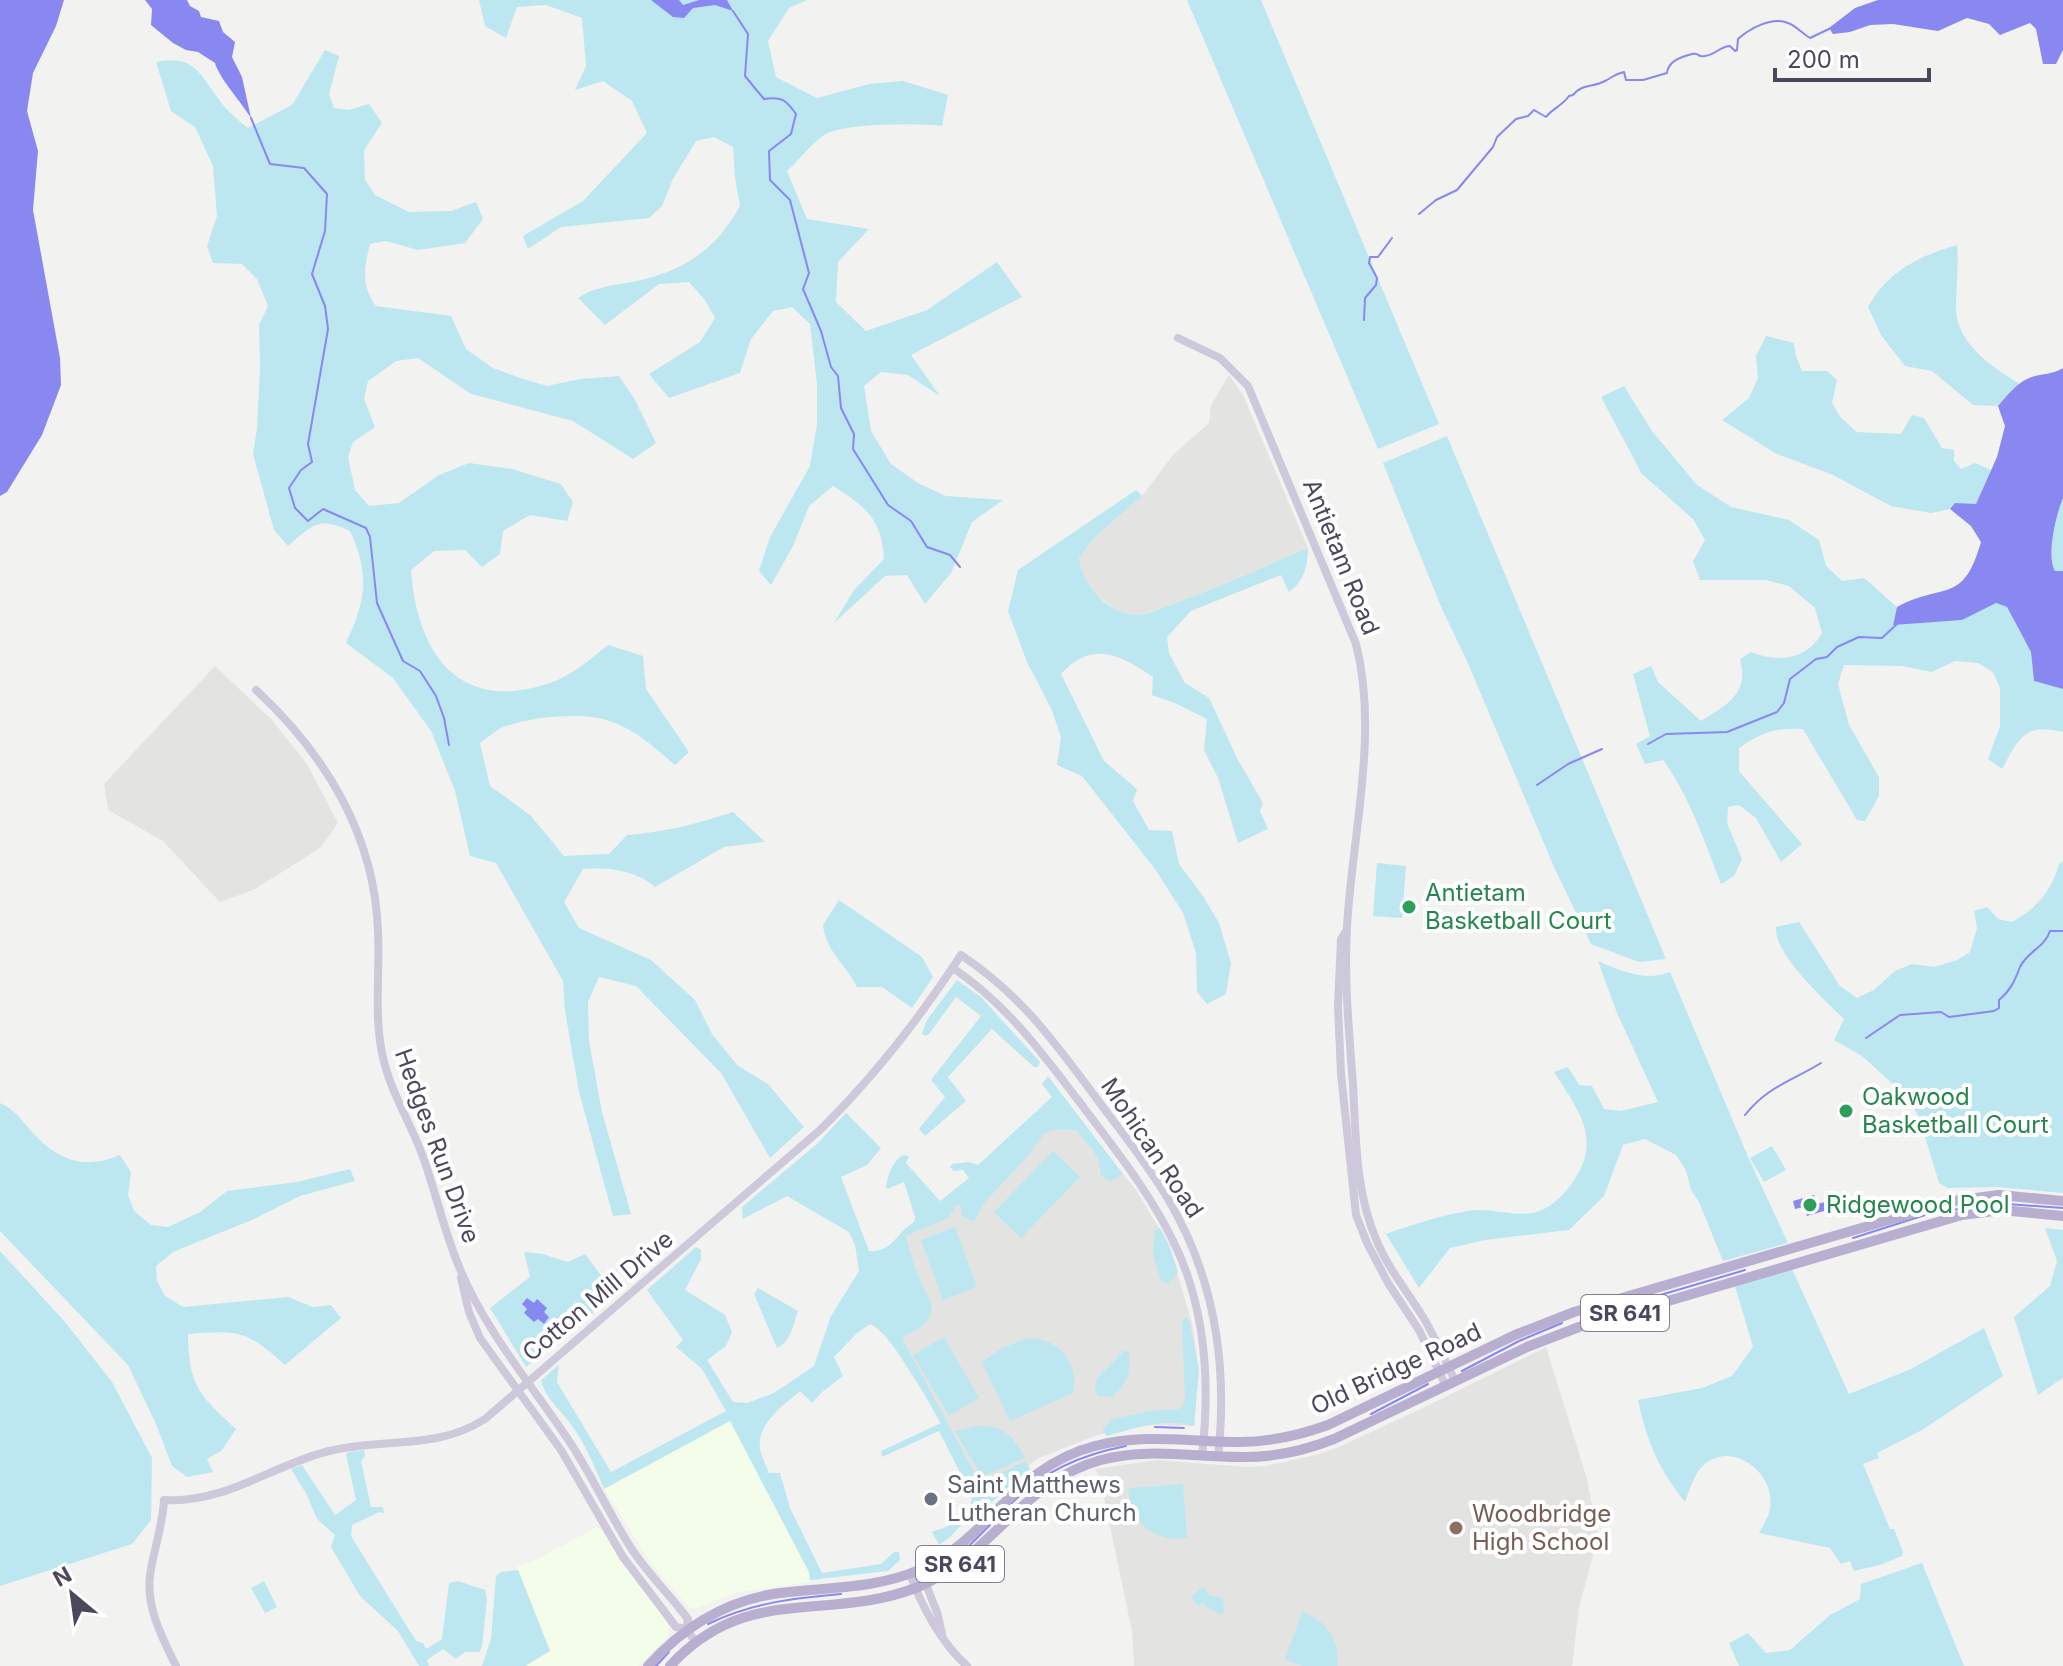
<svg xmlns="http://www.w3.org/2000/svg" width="2063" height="1666" viewBox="0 0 2063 1666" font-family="Inter,sans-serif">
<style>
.commercial{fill:#f3fde9}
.education{fill:#e3e3e2}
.green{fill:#bce7f1}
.water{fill:#8987f0}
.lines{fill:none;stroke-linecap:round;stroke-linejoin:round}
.stream{stroke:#8987f0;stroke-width:2}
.minor{stroke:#cdc9da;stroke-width:8}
.major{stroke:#b8aed0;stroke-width:10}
.leisure-dot{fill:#2e9e5b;stroke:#fff;stroke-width:3}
.worship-dot{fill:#6b7280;stroke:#fff;stroke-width:3}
.education-dot{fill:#8d6e63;stroke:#fff;stroke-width:3}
.labels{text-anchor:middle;stroke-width:8;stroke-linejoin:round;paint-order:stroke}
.shield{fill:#fff;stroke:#827e8e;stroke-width:2}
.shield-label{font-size:22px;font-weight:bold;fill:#4d475e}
.street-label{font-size:24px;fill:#4d475e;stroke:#fff}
.leisure-label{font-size:24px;fill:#27864d;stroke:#fff;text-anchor:start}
.worship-label{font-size:24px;fill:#5b616d;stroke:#fff;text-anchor:start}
.education-label{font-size:24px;fill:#785e54;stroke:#fff;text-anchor:start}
</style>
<rect width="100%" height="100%" fill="#f2f2f0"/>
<g class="commercial">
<polygon points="730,1420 809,1572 811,1582 737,1592 695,1609 689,1607 651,1564 604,1489"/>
<polygon points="597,1527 601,1529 623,1564 665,1618 669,1626 668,1636 639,1666 525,1666 550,1650 517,1567 535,1560"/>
</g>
<g class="education">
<polygon points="1229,375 1243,395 1308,548 1202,593 1139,616 1118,612 1095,593 1081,573 1079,558 1094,538 1142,496 1173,455 1209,423 1211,405"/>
<polygon points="215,666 272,720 307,764 338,823 321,847 303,859 253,890 220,902 163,841 108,810 104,784"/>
<polygon points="1069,1107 1136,1190 1169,1245 1192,1323 1199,1370 1194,1426 1157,1425 1122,1428 1092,1437 1039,1458 983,1499 926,1397 890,1341 930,1302 914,1265 906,1236"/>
<polygon points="1546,1347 1587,1479 1598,1537 1579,1607 1572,1666 1134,1666 1132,1631 1100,1479 1095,1469 1157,1460 1247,1467 1266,1466 1315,1455 1339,1447 1429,1405"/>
</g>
<g class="green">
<path d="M479 0H807L789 8 768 41 776 77 817 98 869 84 903 81 948 95 942 126C919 123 842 123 824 135 810 145 799 160 787 171L807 219 869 229 838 262 836 302 866 331 927 310 997 262 1022 297 911 355 940 396 908 375 881 372 864 386 871 431 891 464 918 483 946 496 1003 500 972 522 951 573 925 604 907 575 885 576 834 623 854 590 884 559C882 519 865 506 833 486L809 506 793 546 771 585 759 571 770 537 810 466 817 424V384L810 324 792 307 773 311 751 339 740 373 669 398 649 374 700 342 715 318 705 300 689 282 659 284 605 325 578 298C596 286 616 285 637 281 686 270 716 249 740 206L735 178 733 147 714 137 696 141 673 179 662 206 649 218 561 227 528 249 523 236 583 201 647 133 632 101 603 81 575 90 586 66 582 18 546 5 517 7 506 38 485 26Z"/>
<polygon points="1187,0 1261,0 1439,424 1378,449"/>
<path d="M325 50 339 56 329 94 334 108 348 110 369 104 382 123 364 150 365 180 375 195 409 212 451 211 476 202 483 219 465 243 418 250 386 241 370 244C364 268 361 285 376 306L451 316 466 349 493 368 523 379 547 386 580 379 619 376 634 398 656 443 633 459 573 421 471 394 418 358 396 361 368 381 364 399 375 427 353 442 348 457 355 490 369 506 399 503 439 475 469 463 512 469 561 484 573 502 567 521 530 515 503 531 500 554 482 567 465 550 434 551 411 570C417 654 459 714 550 683 571 676 591 659 608 645L643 656 646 689 689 752 675 765C656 749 637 731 613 722 584 711 530 716 501 728 494 732 487 738 480 743L490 786 530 815 564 856 609 854 627 835C665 832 697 824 733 812L765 842 724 847 655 887C639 871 605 866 583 869L564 902 579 928 651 960 695 1000 712 1034 738 1066 768 1084 804 1127 770 1158 721 1073 636 986 599 977 588 1002 589 1041 602 1112 631 1214 613 1216 579 1092 565 1011 563 981 496 863 470 856 455 791 431 731 393 678 346 643C366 601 370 574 350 531 318 516 313 525 288 546L274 530 253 454 257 429 260 367 259 325 268 306 257 279 242 264 213 263 207 246 217 216 213 166 195 127 171 111 156 62C195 54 200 75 220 101 227 111 238 120 248 128L292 105Z"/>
<path d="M1957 245C1959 266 1956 287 1956 309 1957 344 1993 368 2020 384L1998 406 1973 405 1932 371 1905 366 1881 335 1868 307C1888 271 1919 256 1957 245Z"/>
<polygon points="1766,336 1794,343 1796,356 1802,371 1827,371 1837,380 1832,403 1841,418 1857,432 1901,434 1912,415 1924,418 1942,448 1954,450 1954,461 1961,469 1975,463 1991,470 1976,505 1955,503 1950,509 1931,513 1891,506 1833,475 1775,453 1722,420 1749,398 1758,378 1756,356"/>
<path d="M1624 386 1652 431 1697 485 1731 507 1789 520 1819 540 1826 566 1842 581 1864 578 1897 607 1893 624 1962 620 1996 603 2007 607 2031 652 2034 681 2063 689V732C2024 722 2019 739 2002 769L1988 759 2000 726V688L1993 672 1978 663 1955 661 1932 672 1902 666 1844 665 1838 684 1849 725 1879 777V796L1865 821 1857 820 1803 729C1776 727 1761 733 1739 748V771L1802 844 1781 862 1756 818 1739 805 1728 807 1727 823 1742 859 1734 876 1721 884C1705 843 1690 797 1663 760L1645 764 1636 744 1650 736 1633 674 1651 666 1658 682 1701 721C1728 704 1749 694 1740 659L1751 652C1778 663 1807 660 1822 633L1815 608 1789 586 1766 580H1700L1693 561 1705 540 1693 519 1642 474 1601 397Z"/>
<polygon points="1447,436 1666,959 1639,962 1591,944 1554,867 1467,661 1442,609 1383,463"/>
<path d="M1136 490 1142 496 1094 538 1079 558C1082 584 1107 613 1135 615 1146 616 1160 608 1170 605 1217 588 1263 567 1308 548 1308 565 1304 582 1289 592L1281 575 1191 611 1167 637 1169 653 1185 683 1209 698 1238 760 1263 803 1260 811 1268 829 1238 843 1218 778 1204 750 1207 719 1177 704 1152 695 1153 677C1120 654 1092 640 1061 674L1104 761 1137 789 1133 801 1149 830 1172 831 1179 864 1203 896 1219 923 1231 963 1226 994 1207 1004 1197 992 1196 953 1183 913 1155 869 1082 776 1057 765 1061 737 1051 708 1027 662 1008 611 1018 570Z"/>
<path d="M2063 498V571H2055C2046 556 2056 515 2063 498Z"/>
<path d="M2063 861V1193L1997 1187 1948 1188 1939 1183 1919 1117 1906 1096 1862 1056 1834 1040 1844 1019C1825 1000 1774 955 1776 927L1799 922 1840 986 1857 998 1874 990 1895 971 1912 964 1934 967 1957 960 1970 952 1977 928 1974 911 1987 907 1998 919 2012 922C2037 908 2051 892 2059 864Z"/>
<polygon points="1377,863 1406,866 1402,918 1373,916"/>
<path d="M839 900 922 957 933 977 912 1008 882 987H857C846 964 826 952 823 925Z"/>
<path d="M1598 961C1622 971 1644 982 1670 972L1749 1159 1788 1243 1723 1261 1699 1202 1691 1190 1686 1170 1676 1155 1645 1139 1623 1145 1604 1196 1569 1230 1485 1240 1450 1248 1419 1288 1386 1234C1413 1224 1440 1216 1468 1211 1491 1206 1520 1220 1542 1210 1554 1205 1565 1193 1573 1182 1603 1139 1578 1110 1554 1072L1568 1067 1579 1085 1592 1086 1604 1109 1621 1111 1658 1102 1617 1013Z"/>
<polygon points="957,980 981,997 1040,1062 1038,1067 1034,1067 992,1029 948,1077 966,1101 925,1136 919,1129 945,1097 931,1080 981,1016 956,997 929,1034 925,1036 922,1033 927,1020"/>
<path d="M1048 1076 1123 1174 1110 1182 1100 1174C1103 1157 1086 1143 1076 1130H1052L1044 1134 1026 1158 984 1203 975 1220 971 1221 962 1216 960 1204 956 1206 948 1218 906 1236 914 1265 932 1306C930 1325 916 1330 902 1338L980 1483 1025 1461 1030 1469 981 1511 970 1516 950 1537 939 1545 932 1532C951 1525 970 1520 972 1496L939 1431 882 1457 881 1451 941 1423C928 1401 892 1333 870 1324L857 1333 834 1357 843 1376 821 1393 812 1403 800 1391C784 1405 757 1423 760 1448 761 1456 766 1465 769 1473H780L790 1508 822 1573 881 1564 894 1552H899L900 1560 888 1571 810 1580 809 1572 730 1421 604 1489C595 1467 586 1446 573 1427 562 1411 545 1399 541 1380L559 1365 557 1382 611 1472 726 1411 702 1369 676 1347 683 1340 647 1290 696 1247 701 1250V1259L685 1290 725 1315 732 1332 726 1346 707 1360 733 1402 747 1403 774 1393 814 1366 831 1316 859 1271 855 1245 849 1232 787 1196 743 1219 742 1207 818 1143 846 1113 881 1148 867 1165 841 1177 869 1251C892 1253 896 1233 914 1222L915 1217 904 1182 887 1189 886 1187C888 1174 892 1162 903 1155L909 1156 906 1163 940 1201 969 1178 963 1170 954 1171 950 1167 952 1164 969 1162 978 1165 1052 1097 1042 1084Z"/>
<path d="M0 1103C15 1109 21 1120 32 1132 59 1161 83 1170 120 1155L131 1172 128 1195 134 1211 151 1225 168 1227 200 1212 227 1191 297 1182 350 1169 355 1181 300 1196 254 1219 173 1252 156 1266 157 1281 165 1296 183 1307 288 1297 313 1307 331 1305 341 1318 285 1365C247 1330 238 1330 188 1334 189 1386 199 1395 236 1429L221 1451 207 1459 213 1472 187 1477 172 1466 156 1424 128 1365 0 1231Z"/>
<polygon points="1772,1146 1786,1170 1764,1182 1750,1158"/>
<polygon points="1053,1151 1080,1177 1021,1238 994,1212"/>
<polygon points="955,1227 977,1287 943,1300 921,1240"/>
<polygon points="1160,1228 1169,1245 1178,1272 1169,1284 1161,1280 1153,1255 1155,1230"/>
<polygon points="2045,1228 2063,1230 2063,1378 2038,1395 2014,1317 2050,1286 2057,1261"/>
<polygon points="0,1251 65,1322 112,1382 152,1458 151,1520 132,1544 0,1586"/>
<polygon points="524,1252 543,1254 567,1262 585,1254 616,1295 526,1367 490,1308 530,1277"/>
<path d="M1792 1269 1849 1394 1911 1369 1984 1328 2003 1376 1922 1430 1877 1453 1879 1458 1863 1464 1890 1529H1894L1903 1552 1902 1556 1880 1565 1854 1571 1850 1561 1841 1564 1830 1548 1759 1533C1763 1526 1768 1517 1770 1509 1777 1469 1723 1434 1697 1473 1692 1482 1688 1493 1685 1502 1657 1466 1648 1444 1638 1400L1702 1388 1732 1376 1753 1347 1735 1286Z"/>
<path d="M758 1288 798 1311C793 1325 791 1341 777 1348L754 1294Z"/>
<path d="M1186 1317 1189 1320 1199 1370 1194 1426C1167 1417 1134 1428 1107 1436L1102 1429 1112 1419 1150 1411 1179 1409 1183 1406 1185 1398 1182 1321Z"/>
<polygon points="944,1337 979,1398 949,1416 913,1355"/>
<path d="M1028 1338C1058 1338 1080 1363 1073 1393L1010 1421 982 1362 1002 1348Z"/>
<path d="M1125 1350 1129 1353C1131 1375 1127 1382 1112 1397L1099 1396 1095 1391 1096 1379Z"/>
<path d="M976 1426C1005 1426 1011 1434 1025 1458L982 1477 955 1431Z"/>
<polygon points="364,1450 365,1456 361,1461 371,1507 383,1507 384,1513 379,1512 352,1525 351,1536 416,1641 423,1643 426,1649 442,1639 449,1583 458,1581 485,1590 487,1599 482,1647 479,1652 465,1652 456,1659 443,1649 427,1660 429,1666 419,1666 398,1631 360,1596 331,1547 335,1535 317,1519 307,1495 291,1469 302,1465 335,1515 356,1500 346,1454 349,1452"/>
<path d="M1183 1484 1187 1538C1153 1543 1130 1521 1128 1488Z"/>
<polygon points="1922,1563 1964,1666 1739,1666 1729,1643 1748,1633 1766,1653 1790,1650 1830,1615 1860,1599 1861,1584"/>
<polygon points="518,1570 550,1651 525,1666 482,1666 491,1639 496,1576 501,1572"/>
<polygon points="264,1581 277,1607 265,1613 251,1588"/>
<polygon points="1203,1587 1210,1596 1223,1598 1224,1611 1220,1615 1203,1604 1207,1600 1198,1606 1191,1597"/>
<path d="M1302 1612C1326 1620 1340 1640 1337 1666H1303L1285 1660Z"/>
</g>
<g class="water">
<polygon points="0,0 64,0 56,26 33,73 27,111 38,151 33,210 60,358 61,385 42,435 7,492 0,496"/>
<path d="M145 0H187L190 6 199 11 201 17 219 21 223 32 235 42 232 57 242 77 251 118C242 103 219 78 215 63L198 52 186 50 173 43 151 25 152 9Z"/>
<polygon points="651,0 679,0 683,5 699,0 727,0 733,11 715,5 693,8 684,18 673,17"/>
<polygon points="1878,0 2063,0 2063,50 2056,64 2043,64 2036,29 2030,23 2000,35 1989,24 1967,18 1938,31 1893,24 1870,25 1850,32 1833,34 1829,28 1855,8"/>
<path d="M2063 368V498C2056 515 2046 556 2055 571H2063V689L2034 681 2031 652 2007 607 1996 603 1962 620 1893 625 1897 607C1944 582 1963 605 1981 542L1971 526 1950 509 1955 503 1976 504 1997 457 2005 426 1998 406C2007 396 2018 381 2032 377 2043 373 2052 375 2063 368Z"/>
<polygon points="1814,1195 1817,1204 1825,1202 1827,1210 1807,1216 1804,1207 1795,1209 1793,1201"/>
<polygon points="527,1298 534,1303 537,1299 547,1308 544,1312 549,1317 544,1324 538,1319 534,1322 524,1313 527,1309 522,1304"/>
</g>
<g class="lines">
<g class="stream">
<path d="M733 11 748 34 745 76 764 99C782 96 786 100 796 114L791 134 769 151 770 180 790 200 809 273 803 289 821 331 831 367 838 376 841 408 854 434 853 449 888 505 911 521 927 547 950 555 960 567"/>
<polyline points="251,118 270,164 304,168 327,194 325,231 312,274 325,306 328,329 308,444 312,462 301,470 289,488 295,508 308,521 323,509 366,528 370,537 377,603 403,661 420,671 436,696 444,718 449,745"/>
<path d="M1419 214 1436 200 1457 190 1493 147 1497 137 1516 119 1528 116 1534 110 1546 117C1553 108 1562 106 1569 96L1573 95C1583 83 1592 88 1605 81 1613 77 1614 74 1624 72L1626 80H1643L1667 73C1668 61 1681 57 1692 54 1701 52 1696 58 1705 56 1715 55 1721 46 1730 46L1735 51 1737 50 1738 39C1749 29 1772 16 1788 23 1795 25 1803 34 1810 38L1831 28"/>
<polyline points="1364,320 1365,298 1376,285 1377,278 1369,263 1370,257 1378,257 1392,238"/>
<polyline points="1648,744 1666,734 1727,732 1777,712 1784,703 1790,679 1816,659 1827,657 1837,647 1859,637 1882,638 1898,623"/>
<polyline points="1537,785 1568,764 1602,749"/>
<path d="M1866 1038 1900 1015 1941 1012 1949 1017 1994 1011 1999 1008V1000C2011 990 2015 980 2020 967 2027 952 2045 947 2050 931H2063"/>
<path d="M1745 1115C1768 1086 1792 1081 1821 1063"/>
<polyline points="1947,1211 1994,1203 2063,1208"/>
<polyline points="1853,1238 1925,1215"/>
<polyline points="1596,1314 1745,1270"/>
<polyline points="1462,1371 1519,1341 1562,1323"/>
<polyline points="1371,1414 1428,1384"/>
<polyline points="1155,1427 1184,1428"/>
<path d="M937 1570C969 1551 989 1524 1016 1499 1047 1469 1084 1454 1126 1446"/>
<path d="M708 1624C752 1603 793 1598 841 1594"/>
<polyline points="656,1666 669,1652"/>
</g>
<g class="minor">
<path d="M1178 338 1220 358 1248 386 1356 644C1379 733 1352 836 1347 927 1344 979 1349 1032 1353 1084 1356 1137 1355 1190 1376 1239 1387 1267 1407 1291 1423 1317 1435 1337 1445 1360 1455 1381"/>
<path d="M256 690C325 754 375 835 378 932 380 972 374 1013 382 1053 389 1089 409 1120 422 1154 436 1192 444 1232 460 1269 485 1330 531 1384 567 1438 591 1473 608 1512 631 1548 648 1574 670 1595 688 1619L686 1629"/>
<polyline points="1346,931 1341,939 1338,1006 1341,1074 1356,1215 1367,1243 1388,1283 1419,1330 1446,1386"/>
<path d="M953 968C1007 1005 1038 1048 1078 1100 1113 1147 1151 1193 1176 1247 1206 1311 1210 1386 1202 1456"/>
<polyline points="461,1278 469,1312 480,1338 561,1450 623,1557 676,1627 686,1629 696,1642"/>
<polyline points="920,1569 938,1615 942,1634"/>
<path d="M910 1574C921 1605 942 1644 967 1666"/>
<path d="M176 1666C161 1635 144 1604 151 1569 155 1546 163 1523 164 1500 225 1504 272 1465 329 1451 384 1437 435 1451 485 1419L820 1130C874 1077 920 1018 961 955 1021 995 1052 1039 1094 1095 1119 1129 1147 1163 1168 1199 1215 1278 1228 1366 1218 1457"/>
</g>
<g class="major">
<path d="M648 1666C686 1624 732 1597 789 1592 834 1587 877 1588 919 1570 989 1540 1013 1467 1095 1446 1144 1433 1191 1442 1240 1442 1270 1442 1300 1435 1328 1425L1515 1335 1574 1312 1954 1201 1998 1195 2063 1201"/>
<path d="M670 1666C747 1582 828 1623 918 1587 991 1557 1022 1481 1101 1460 1149 1447 1197 1458 1246 1457 1276 1457 1306 1450 1334 1439L1527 1347 1579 1327 1962 1215 2002 1210 2063 1216"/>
</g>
</g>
<g class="leisure-dot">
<circle cx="1409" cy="907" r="8"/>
<circle cx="1846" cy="1111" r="8"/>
<circle cx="1810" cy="1205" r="8"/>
</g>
<circle class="worship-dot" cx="931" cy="1499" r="8"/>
<circle class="education-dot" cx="1456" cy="1528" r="8"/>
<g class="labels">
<g class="shield">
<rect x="1581" y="1295" width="88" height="36" rx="6"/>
<rect x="916" y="1546" width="88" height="36" rx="6"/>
</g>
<g class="shield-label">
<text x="1625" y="1321">SR 641</text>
<text x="960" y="1572">SR 641</text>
</g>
<g class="street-label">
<text transform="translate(1341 557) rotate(68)" y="8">Antietam Road</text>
<text transform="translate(437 1146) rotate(70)" y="8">Hedges Run Drive</text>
<text transform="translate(1152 1148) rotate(56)" y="8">Mohican Road</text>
<text transform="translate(598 1296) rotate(-40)" y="8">Cotton Mill Drive</text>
<text transform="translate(1396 1369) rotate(-25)" y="8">Old Bridge Road</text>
</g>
<g class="leisure-label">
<text x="1425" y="901">Antietam<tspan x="1425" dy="28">Basketball Court</tspan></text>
<text x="1862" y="1105">Oakwood<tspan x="1862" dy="28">Basketball Court</tspan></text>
<text x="1826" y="1213">Ridgewood Pool</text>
</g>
<g class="worship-label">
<text x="947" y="1493">Saint Matthews<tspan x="947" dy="28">Lutheran Church</tspan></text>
</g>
<g class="education-label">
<text x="1472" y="1522">Woodbridge<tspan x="1472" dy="28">High School</tspan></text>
</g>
</g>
<g transform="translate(72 1594) rotate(331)" stroke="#ffffff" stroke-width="6" paint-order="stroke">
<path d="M0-6L14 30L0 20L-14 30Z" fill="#4d475e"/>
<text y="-12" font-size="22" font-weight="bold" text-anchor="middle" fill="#4d475e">N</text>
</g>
<path d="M1775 68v12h154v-12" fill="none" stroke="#4d475e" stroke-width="4"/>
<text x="1787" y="68" font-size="24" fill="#4d475e" stroke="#ffffff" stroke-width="6" paint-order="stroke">200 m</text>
</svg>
